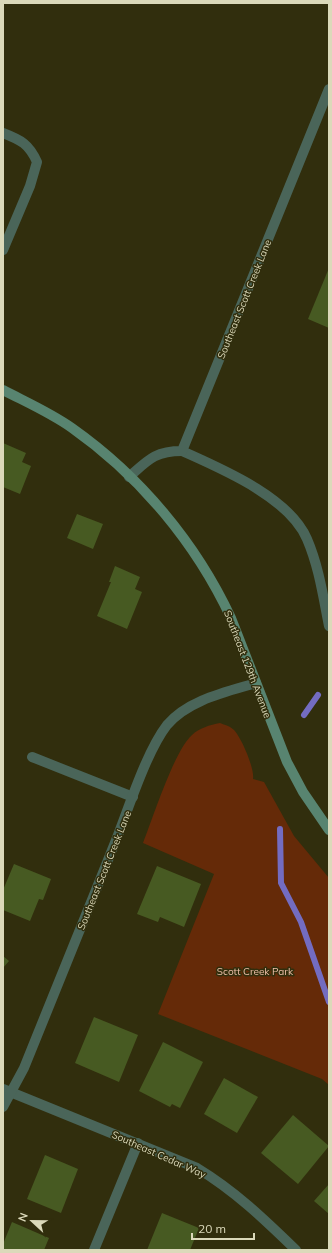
<svg xmlns="http://www.w3.org/2000/svg" width="332" height="1253" viewBox="0 0 332 1253" font-family="Mulish,sans-serif">
<style>
.green{fill:#652a08}
.lines{fill:none;stroke-linecap:round;stroke-linejoin:round}
.stream{stroke:#736cc1;stroke-width:6}
.building{fill:#475a22}
.service{stroke:#4a6559;stroke-width:10}
.minor{stroke:#4a6559;stroke-width:10}
.secondary{stroke:#588470;stroke-width:10}
.labels{text-anchor:middle;stroke-width:3;stroke-linejoin:round;paint-order:stroke}
.street-label{font-size:10px;fill:#dbd9ba;stroke:#312e0d}
.park-label{font-size:10px;fill:#f0c0aa;stroke:#312e0d}
</style>
<rect width="100%" height="100%" fill="#312e0d"/>
<path class="green" d="M220 723C225 725 230 726 234 730 241 737 255 769 253 779L264 782 294 836 329 878V1085L322 1079 158 1014 214 874 143 843C153 818 174 751 192 735 199 728 210 725 220 723Z"/>
<g class="lines">
<g class="stream">
<polyline points="304,715 318,695"/>
<polyline points="280,829 281,883 301,922 329,1002"/>
</g>
</g>
<g class="building">
<polygon points="329,268 329,328 308,319"/>
<polygon points="3,443 26,453 22,462 31,466 20,494 3,487"/>
<polygon points="77,514 103,524 93,549 67,538"/>
<polygon points="115,566 140,577 135,589 142,592 127,629 97,616 111,582 109,582"/>
<polygon points="14,864 51,879 43,900 39,899 30,921 3,910 3,890"/>
<polygon points="157,866 201,884 184,927 160,917 158,922 137,914"/>
<polygon points="3,956 9,961 3,968"/>
<polygon points="94,1017 138,1035 119,1082 75,1063"/>
<polygon points="163,1042 203,1062 180,1108 172,1104 170,1107 139,1091"/>
<polygon points="224,1078 258,1097 237,1133 204,1114"/>
<polygon points="293,1115 329,1146 298,1184 261,1153"/>
<polygon points="45,1155 78,1169 61,1213 27,1199"/>
<polygon points="329,1184 329,1214 314,1201"/>
<polygon points="162,1213 199,1228 190,1250 147,1250"/>
<polygon points="12,1222 49,1238 44,1250 3,1250 3,1244"/>
</g>
<g class="lines">
<g class="service">
<path d="M3 133C21 140 29 144 37 162L30 186 3 250"/>
<path d="M182 451C222 469 289 497 307 539 319 567 323 596 329 626"/>
<polyline points="32,757 133,797"/>
</g>
<g class="minor">
<path d="M129 477C148 460 155 451 182 451L329 89"/>
<path d="M3 1089 197 1168C235 1191 264 1219 296 1250"/>
<path d="M3 1107 24 1068C55 991 87 913 118 835 130 804 147 751 167 725 188 700 226 692 256 683"/>
<polyline points="94,1250 138,1143"/>
</g>
<path class="secondary" d="M3 390C26 402 51 413 72 428 140 476 196 543 231 618L287 762 303 792 329 830"/>
</g>
<g class="labels">
<g class="street-label">
<text transform="translate(244 299) rotate(-68)" y="4">Southeast Scott Creek Lane</text>
<text transform="translate(248 664) rotate(69)" y="4">Southeast 129th Avenue</text>
<text transform="translate(104 870) rotate(-68)" y="4">Southeast Scott Creek Lane</text>
<text transform="translate(159 1154) rotate(24)" y="4">Southeast Cedar Way</text>
</g>
<g class="park-label">
<text x="255" y="975">Scott Creek Park</text>
</g>
</g>
<rect width="332" height="1253" fill="none" stroke="#dbd9ba" stroke-width="8"/>
<g transform="translate(32 1221) rotate(292)" stroke="#312e0d" stroke-width="3" paint-order="stroke">
<path d="M0-3L7 15L0 10L-7 15Z" fill="#dbd9ba"/>
<text y="-6" font-size="11" font-weight="bold" text-anchor="middle" fill="#dbd9ba">N</text>
</g>
<path d="M192 1233v6h62v-6" fill="none" stroke="#dbd9ba" stroke-width="2"/>
<text x="198" y="1233" font-size="12" fill="#dbd9ba" stroke="#312e0d" stroke-width="3" paint-order="stroke">20 m</text>
</svg>
